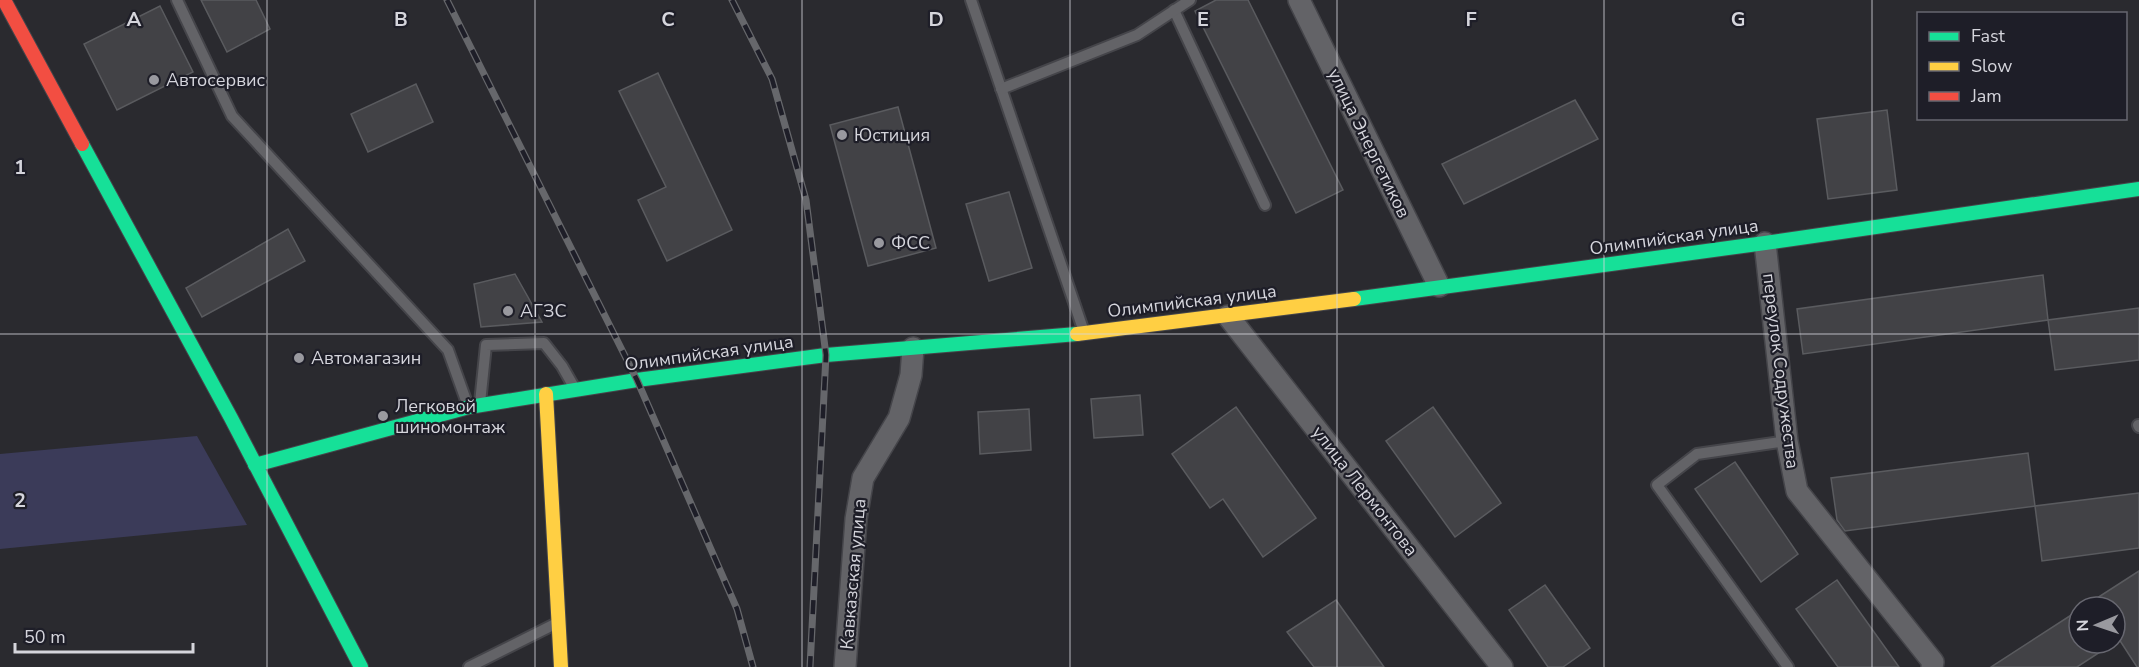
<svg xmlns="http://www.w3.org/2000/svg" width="2139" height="667" viewBox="0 0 2139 667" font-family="'Nunito Sans',sans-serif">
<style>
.green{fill:#3b3b59}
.building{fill:#424246;stroke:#5a5b5f;stroke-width:1.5}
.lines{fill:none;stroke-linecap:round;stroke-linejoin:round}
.lane-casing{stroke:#45454a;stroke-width:14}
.street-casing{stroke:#45454a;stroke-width:24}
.fast-casing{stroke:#45454a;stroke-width:16}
.slow-casing{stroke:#45454a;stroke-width:16}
.jam-casing{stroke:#45454a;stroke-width:16}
.lane{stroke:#636367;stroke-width:10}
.street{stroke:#636367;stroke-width:21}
.fast{stroke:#16e098;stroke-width:14}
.slow{stroke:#ffcf43;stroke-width:14}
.jam{stroke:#f24e42;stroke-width:14}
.rail-casing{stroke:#66676b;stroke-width:7}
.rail{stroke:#1e1e28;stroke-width:4.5;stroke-dasharray:14;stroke-linecap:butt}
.grid{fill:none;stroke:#d5d5dc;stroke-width:1.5;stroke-opacity:0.55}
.poi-dot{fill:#99999f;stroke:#1e1e28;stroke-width:2}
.labels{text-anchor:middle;stroke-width:4.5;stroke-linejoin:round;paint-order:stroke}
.poi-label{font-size:18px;fill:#d5d5dc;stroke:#1e1e28;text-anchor:start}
.street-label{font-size:18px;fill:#d5d5dc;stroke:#1e1e28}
.grid-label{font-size:20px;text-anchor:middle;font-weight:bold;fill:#d5d5dc;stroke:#1e1e28;stroke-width:4.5;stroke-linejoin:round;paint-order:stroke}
</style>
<rect width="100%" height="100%" fill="#2a2a2f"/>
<polygon class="green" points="197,436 247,525 0,549 0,454"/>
<g class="building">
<polygon points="201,0 256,0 270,29 227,52"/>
<polygon points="1216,0 1248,0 1343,190 1296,213 1195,11"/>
<polygon points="160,6 193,72 117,110 84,44"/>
<polygon points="658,73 732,230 667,261 638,200 666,187 619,91"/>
<polygon points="416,84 433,122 368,152 351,114"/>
<polygon points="1575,100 1598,139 1464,204 1442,164"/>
<polygon points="898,107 936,248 868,266 830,125"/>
<polygon points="1887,110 1897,190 1828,199 1817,119"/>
<polygon points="1009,192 1032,268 989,281 966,204"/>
<polygon points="288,229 305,261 202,317 186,288"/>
<polygon points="515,274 542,322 481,327 474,284"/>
<polygon points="2043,275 2048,320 1803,354 1797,309"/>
<polygon points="2139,308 2139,360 2055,370 2048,320"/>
<polygon points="1140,395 1143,435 1094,438 1091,399"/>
<polygon points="1236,407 1316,518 1263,557 1223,499 1210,508 1172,454"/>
<polygon points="1433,407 1501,503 1455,537 1386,441"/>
<polygon points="1029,409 1031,450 980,454 978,412"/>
<polygon points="2028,453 2035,506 1845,531 1837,520 1831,478"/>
<polygon points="1735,462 1798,554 1761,582 1695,489"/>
<polygon points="2139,493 2139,548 2042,561 2035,506"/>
<polygon points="2139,571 2139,667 2137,667 2115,633 2115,607 2083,607"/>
<polygon points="1837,580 1899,667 1838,667 1796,609"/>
<polygon points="1545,585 1590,648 1563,667 1548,667 1509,610"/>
<polygon points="1336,600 1384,667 1314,667 1287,632"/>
<polygon points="2079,610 2079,643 2114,643 2077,667 1991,667"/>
</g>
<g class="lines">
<defs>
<g id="lane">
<polyline points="177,0 232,116 448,350 468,406"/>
<polyline points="971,0 1083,329"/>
<polyline points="1174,10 1265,205"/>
<polyline points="1001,89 1137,35 1190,0"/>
<polyline points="480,403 486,345 544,343 562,366 574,387"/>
<polyline points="2138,425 2139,427"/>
<polyline points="1787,441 1697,454 1657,485 1788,667"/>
<polyline points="469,667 555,624"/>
</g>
<g id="street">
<polyline points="1299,0 1439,286"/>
<polyline points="1765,243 1787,441 1797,491 1933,662 1932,667"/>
<polyline points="1228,316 1502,667"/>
<polyline points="845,667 856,519 863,478 899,418 911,375 913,348"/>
</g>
<g id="fast">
<polyline points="82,144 231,418 361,667"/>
<polyline points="1354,299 1765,243 2139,189"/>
<polyline points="255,465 469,407 637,380 826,355 1077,334"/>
</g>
<g id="slow">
<polyline points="1077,334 1354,299"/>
<polyline points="546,394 561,667"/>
</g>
<polyline id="jam" points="4,0 82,144"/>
</defs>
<use href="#lane" class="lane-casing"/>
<use href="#street" class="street-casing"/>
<use href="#fast" class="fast-casing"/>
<use href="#slow" class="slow-casing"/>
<use href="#jam" class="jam-casing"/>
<use href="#lane" class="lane"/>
<use href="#street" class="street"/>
<use href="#fast" class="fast"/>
<use href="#slow" class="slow"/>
<use href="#jam" class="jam"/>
<defs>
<g id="rail">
<polyline points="447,0 637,380 737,609 753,667"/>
<polyline points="732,0 772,79 806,200 826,355 810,667"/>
</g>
</defs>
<use href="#rail" class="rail-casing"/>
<use href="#rail" class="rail"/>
</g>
<path class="grid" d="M267 0V667M535 0V667M802 0V667M1070 0V667M1337 0V667M1604 0V667M1872 0V667M0 334H2139"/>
<g class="poi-dot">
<circle cx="154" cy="80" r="6"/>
<circle cx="842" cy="135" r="6"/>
<circle cx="879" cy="243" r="6"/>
<circle cx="508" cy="311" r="6"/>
<circle cx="299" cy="358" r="6"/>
<circle cx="383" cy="416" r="6"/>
</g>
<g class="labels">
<g class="poi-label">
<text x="166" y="86">Автосервис</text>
<text x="854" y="141">Юстиция</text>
<text x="891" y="249">ФСС</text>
<text x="520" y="317">АГЗС</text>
<text x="311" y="364">Автомагазин</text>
<text x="395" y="412">Легковой<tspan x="395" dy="21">шиномонтаж</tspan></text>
</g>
<g class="street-label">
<text transform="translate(1369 143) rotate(64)" y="6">улица Энергетиков</text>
<text transform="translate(1674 237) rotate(-8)" y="6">Олимпийская улица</text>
<text transform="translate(1192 301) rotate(-7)" y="6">Олимпийская улица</text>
<text transform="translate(709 353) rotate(-8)" y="6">Олимпийская улица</text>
<text transform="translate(1781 371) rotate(83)" y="6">переулок Содружества</text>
<text transform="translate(1365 491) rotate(52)" y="6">улица Лермонтова</text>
<text transform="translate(853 574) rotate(-85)" y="6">Кавказская улица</text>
</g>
</g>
<g class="grid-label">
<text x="134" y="26">A</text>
<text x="401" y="26">B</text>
<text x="668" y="26">C</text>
<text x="936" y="26">D</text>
<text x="1203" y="26">E</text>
<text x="1471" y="26">F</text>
<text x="1738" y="26">G</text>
<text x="20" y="174">1</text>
<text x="20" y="507">2</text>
</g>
<rect x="1917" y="12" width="210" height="108" fill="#1e1e28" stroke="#676770" stroke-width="1.5"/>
<rect x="1929" y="32" width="30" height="9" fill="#16e098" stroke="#676770" stroke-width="1.5"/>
<text x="1971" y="42" font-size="18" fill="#d5d5dc">Fast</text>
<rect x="1929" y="62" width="30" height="9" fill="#ffcf43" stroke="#676770" stroke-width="1.5"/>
<text x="1971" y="72" font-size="18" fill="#d5d5dc">Slow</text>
<rect x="1929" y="92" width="30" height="9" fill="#f24e42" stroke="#676770" stroke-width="1.5"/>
<text x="1971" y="102" font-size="18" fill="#d5d5dc">Jam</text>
<g transform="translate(2097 625) rotate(268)"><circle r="28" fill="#1e1e28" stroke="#676770" stroke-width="1.5"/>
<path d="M0-4.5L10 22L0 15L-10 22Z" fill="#99999f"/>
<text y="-9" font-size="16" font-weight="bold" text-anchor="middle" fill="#d5d5dc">N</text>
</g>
<path d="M15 643v9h178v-9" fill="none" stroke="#d5d5dc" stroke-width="3"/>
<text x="24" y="643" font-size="18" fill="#d5d5dc" stroke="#1e1e28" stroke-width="4.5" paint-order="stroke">50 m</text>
</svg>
